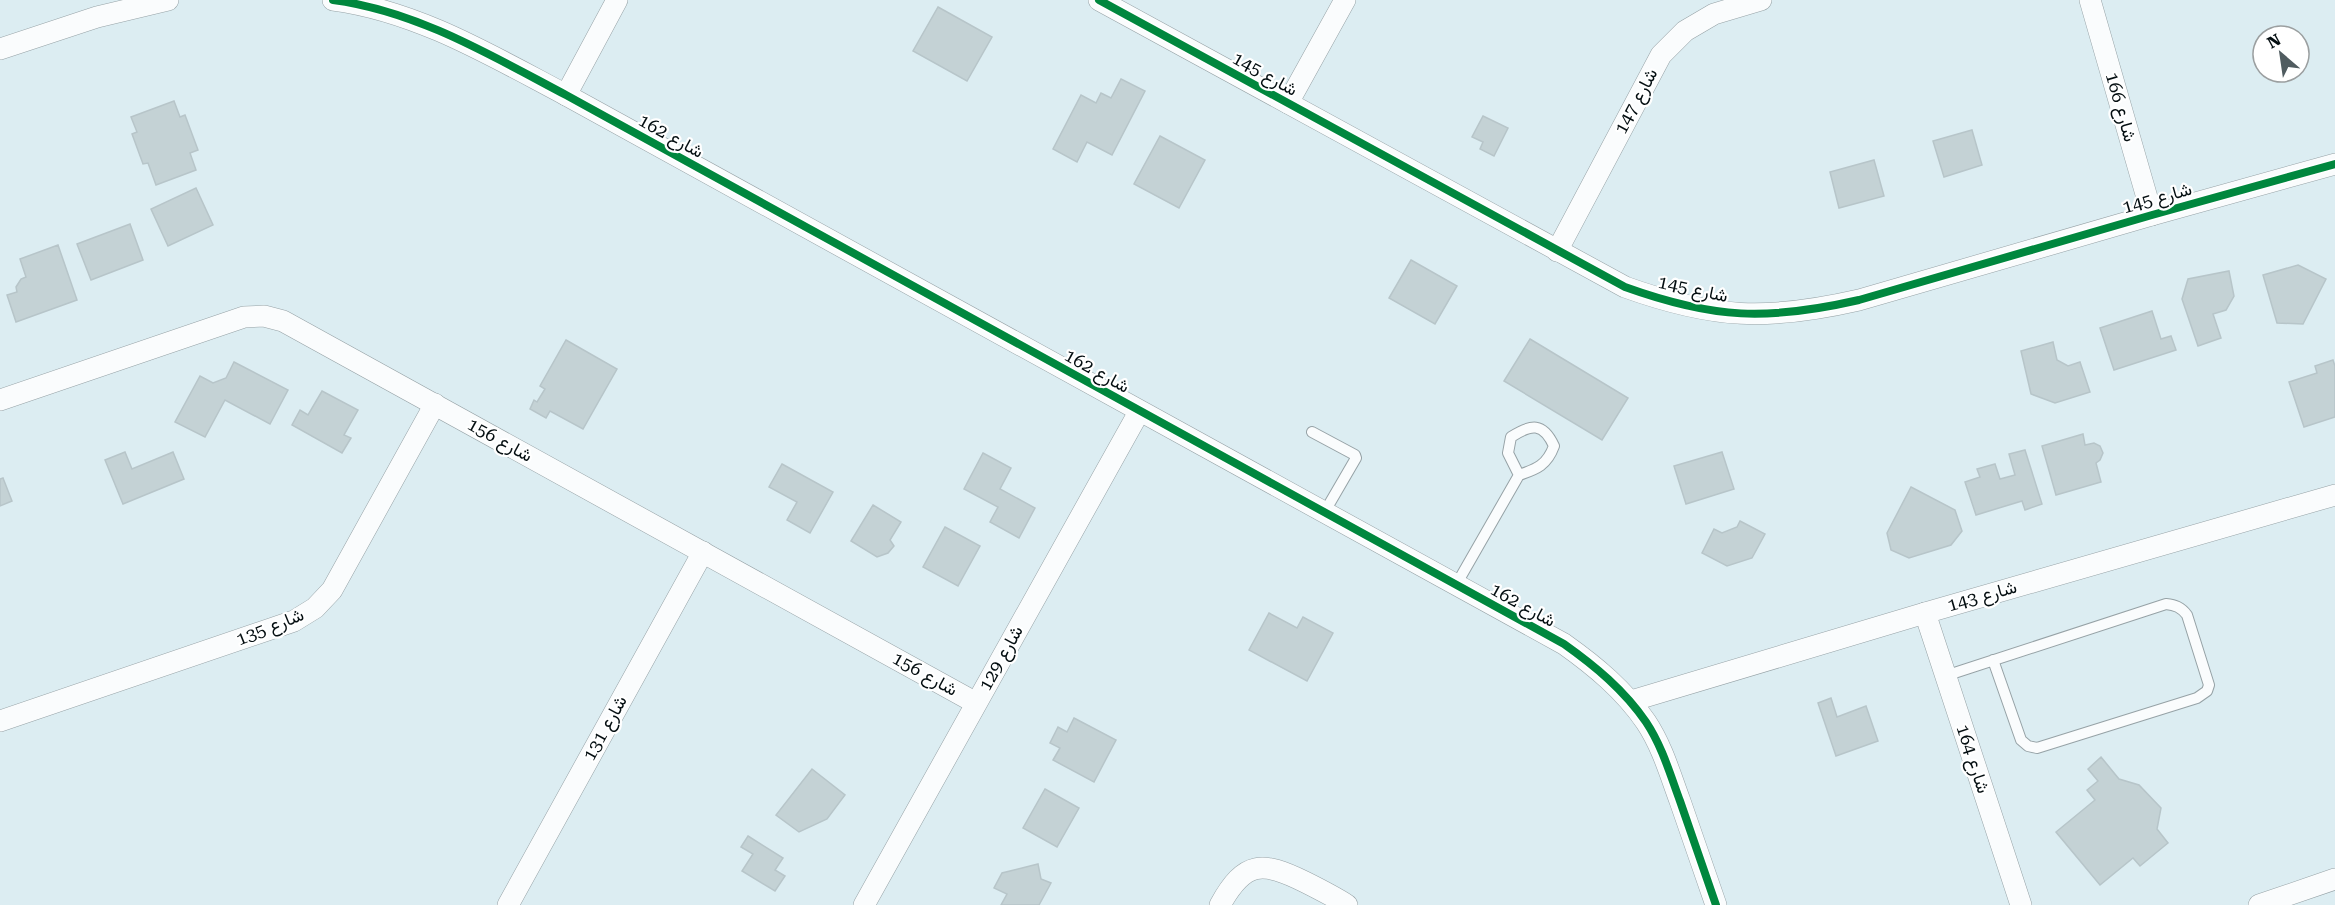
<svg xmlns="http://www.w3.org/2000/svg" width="2335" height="905" viewBox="0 0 2335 905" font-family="'Roboto Serif',Vazirmatn,serif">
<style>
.building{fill:#c4d2d5;stroke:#b7c5c9;stroke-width:1.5}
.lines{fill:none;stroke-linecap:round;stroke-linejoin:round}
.lane-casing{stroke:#96a2a6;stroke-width:12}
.street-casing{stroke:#96a2a6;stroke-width:22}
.lane{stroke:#fafcfd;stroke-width:10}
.street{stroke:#fafcfd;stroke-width:21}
.cycleway-casing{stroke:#fff;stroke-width:11}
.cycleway{stroke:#00873e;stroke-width:8}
.labels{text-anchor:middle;stroke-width:4.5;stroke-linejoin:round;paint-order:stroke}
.street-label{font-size:18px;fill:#040e11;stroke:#fff}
</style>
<rect width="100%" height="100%" fill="#dcedf2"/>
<g class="building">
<polygon points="938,7 992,37 967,81 913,51"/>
<polygon points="1121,79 1145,91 1112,155 1087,142 1077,162 1053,149 1081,95 1096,103 1101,93 1111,98"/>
<polygon points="174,101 180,117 185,115 198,150 190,153 196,170 156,185 148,163 143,164 132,134 137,132 131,117"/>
<polygon points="1483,116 1508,128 1494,156 1480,149 1483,142 1472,137"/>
<polygon points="1972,130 1982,165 1944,177 1933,141"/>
<polygon points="1160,136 1205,160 1179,208 1134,184"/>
<polygon points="1874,160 1884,196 1839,208 1830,172"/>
<polygon points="196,188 213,225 168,246 151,209"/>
<polygon points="130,224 143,260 91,280 77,244"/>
<polygon points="58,245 77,300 16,322 7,295 17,292 16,287 21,279 26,277 20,259"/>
<polygon points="1411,260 1457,286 1435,324 1389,298"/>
<polygon points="2298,265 2326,279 2303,324 2277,323 2263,275"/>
<polygon points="2229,271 2234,296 2226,310 2213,314 2221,338 2198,346 2182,299 2188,279"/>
<polygon points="2152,311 2161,339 2171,336 2176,350 2114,370 2100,328"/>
<polygon points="1530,339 1628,398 1602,440 1504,381"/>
<polygon points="566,340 617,369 583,429 550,411 546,418 530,409 534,400 537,402 545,389 540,386"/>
<polygon points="2053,342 2057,360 2068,366 2080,362 2090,392 2055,403 2031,394 2021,351"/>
<polygon points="2333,360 2335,366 2335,417 2304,427 2289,382 2317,373 2315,366"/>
<polygon points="234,362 288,390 270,424 225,400 205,437 175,422 200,376 213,383 226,378"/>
<polygon points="322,391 358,410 344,435 351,438 342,453 292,425 300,410 308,415"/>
<polygon points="2083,434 2085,445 2094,443 2100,446 2103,453 2100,460 2096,463 2101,482 2056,495 2042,446"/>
<polygon points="2025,450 2042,504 2025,510 2022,501 1976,515 1965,482 1980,477 1977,469 1995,464 2000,479 2015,475 2009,454"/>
<polygon points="125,452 132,469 173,452 184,479 123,504 105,460"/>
<polygon points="1722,452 1734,489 1686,504 1674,466"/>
<polygon points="983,453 1011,468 1000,489 1035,508 1019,538 990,522 998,507 964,489"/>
<polygon points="782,464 833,492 810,533 787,520 797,502 769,487"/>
<polygon points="3,478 12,501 0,506 0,479"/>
<polygon points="1911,487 1955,510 1962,531 1951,545 1909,558 1891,550 1887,533"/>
<polygon points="873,505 901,522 890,540 894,546 888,553 877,557 851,541"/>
<polygon points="1740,521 1765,534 1752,558 1727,566 1702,553 1714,529 1722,533 1737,527"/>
<polygon points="945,527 980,546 958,586 923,567"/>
<polygon points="1269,613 1297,628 1303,617 1333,633 1307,681 1249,650"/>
<polygon points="1831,698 1837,717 1866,706 1878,741 1836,756 1818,703"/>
<polygon points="1074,718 1116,740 1094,782 1053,760 1060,748 1050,743 1058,727 1067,732"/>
<polygon points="2101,757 2119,779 2139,785 2161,808 2157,829 2168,843 2140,866 2133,858 2100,885 2056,832 2095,800 2087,790 2098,781 2088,769"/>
<polygon points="812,769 845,795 827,819 799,832 776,815"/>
<polygon points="1045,789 1079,808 1057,847 1023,828"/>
<polygon points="748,836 783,858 775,870 785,876 775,891 742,871 753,854 741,847"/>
<polygon points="1038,864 1041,879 1051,883 1039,905 1001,905 1007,894 994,888 1002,873"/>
</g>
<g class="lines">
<defs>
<g id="lane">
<polyline points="1312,432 1355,455 1356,458 1324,513"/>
<path d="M1456 585 1519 475 1508 453 1511 437C1531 424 1543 422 1554 446 1547 465 1537 469 1519 475"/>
<path d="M1945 676 2166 604C2175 605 2181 607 2187 615L2209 685 2207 691 2197 698 2037 748 2028 746 2021 740 1993 660"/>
</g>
<g id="street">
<path d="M333 0C417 11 492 56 566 95L1564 644C1595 666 1624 690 1646 722 1662 746 1670 774 1680 801 1692 836 1704 870 1716 905"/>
<path d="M1099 0 1625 287C1714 319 1767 321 1859 300L2152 215 2335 164"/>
<polyline points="2090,0 2152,215"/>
<polyline points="0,49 97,17 168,0"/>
<polyline points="566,95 617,0"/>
<polyline points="1288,103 1345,0"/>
<polyline points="1557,251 1661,55 1685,31 1714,14 1761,0"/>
<polyline points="0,400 244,317 264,316 283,321 976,703"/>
<polyline points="1925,613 2021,905"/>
<polyline points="1631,701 1925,613 2335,495"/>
<polyline points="0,721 294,621 315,608 332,590 435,404"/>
<polyline points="508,905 703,552"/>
<polyline points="864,905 1139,412"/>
<path d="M1220 905C1245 860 1262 861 1305 882 1319 889 1333 896 1347 905"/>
<polyline points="2259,905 2335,879"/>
</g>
</defs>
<use href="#lane" class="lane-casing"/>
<use href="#street" class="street-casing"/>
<use href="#lane" class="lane"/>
<use href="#street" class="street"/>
<defs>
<g id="cycleway">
<path d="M333 0C417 11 492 56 566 95L1564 644C1595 666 1624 690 1646 722 1662 746 1670 774 1680 801 1692 836 1704 870 1716 905"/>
<path d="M1099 0 1625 287C1714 319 1767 321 1859 300L2152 215 2335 164"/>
</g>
</defs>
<use href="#cycleway" class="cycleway-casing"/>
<use href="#cycleway" class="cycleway"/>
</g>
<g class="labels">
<g class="street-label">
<text transform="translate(1265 74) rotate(29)" y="6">شارع 145</text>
<text transform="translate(1636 101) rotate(-62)" y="6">شارع 147</text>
<text transform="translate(2121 107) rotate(74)" y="6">شارع 166</text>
<text transform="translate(671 136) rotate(29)" y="6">شارع 162</text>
<text transform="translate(2157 198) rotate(-16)" y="6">شارع 145</text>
<text transform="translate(1693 289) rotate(12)" y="6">شارع 145</text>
<text transform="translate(1097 371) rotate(29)" y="6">شارع 162</text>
<text transform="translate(500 440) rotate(29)" y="6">شارع 156</text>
<text transform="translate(1982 596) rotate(-16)" y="6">شارع 143</text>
<text transform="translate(1523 605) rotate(29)" y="6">شارع 162</text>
<text transform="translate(270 627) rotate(-22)" y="6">شارع 135</text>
<text transform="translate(1001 658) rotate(-61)" y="6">شارع 129</text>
<text transform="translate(925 674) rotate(29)" y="6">شارع 156</text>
<text transform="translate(605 728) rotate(-61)" y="6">شارع 131</text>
<text transform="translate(1973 759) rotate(72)" y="6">شارع 164</text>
</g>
</g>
<g transform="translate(2281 54) rotate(331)"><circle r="28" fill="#ffffff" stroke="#9b9fa0" stroke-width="1.5"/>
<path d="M0-4.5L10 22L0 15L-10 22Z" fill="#505c60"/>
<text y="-9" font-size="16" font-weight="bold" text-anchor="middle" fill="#040e11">N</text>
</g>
</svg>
